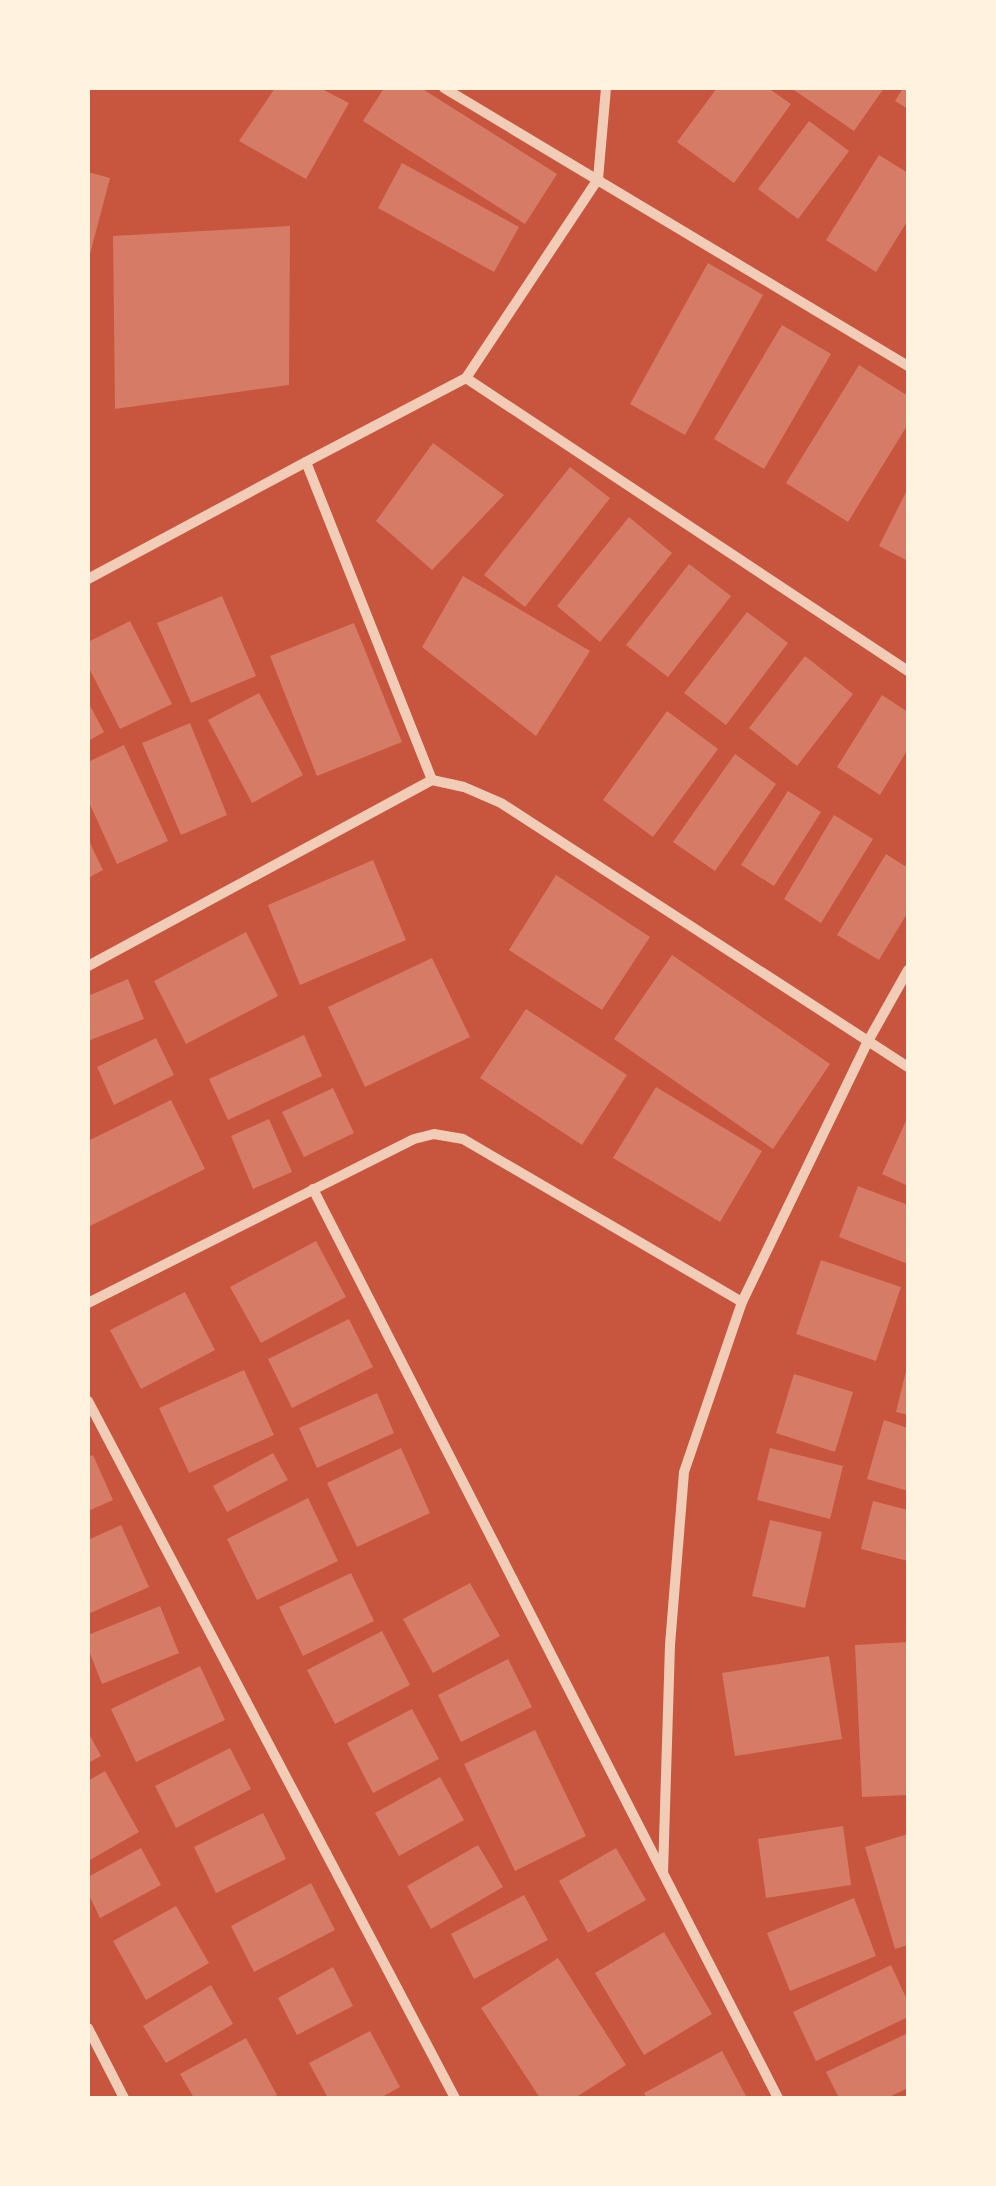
<svg xmlns="http://www.w3.org/2000/svg" width="996" height="2186" viewBox="0 0 996 2186" font-family="'Fira Sans Condensed',sans-serif">
<style>
.building{fill:#d67c66}
.lines{fill:none;stroke-linecap:round;stroke-linejoin:round}
.minor{stroke:#f1ccb7;stroke-width:10}
</style>
<rect width="100%" height="100%" fill="#c8553d"/>
<g class="building">
<polygon points="275,88 320,88 349,103 306,179 239,141"/>
<polygon points="384,88 421,88 557,174 525,224 363,121"/>
<polygon points="717,88 768,88 791,104 734,183 677,142"/>
<polygon points="791,88 884,88 854,131"/>
<polygon points="903,88 908,88 908,109 895,101"/>
<polygon points="809,121 849,151 798,219 758,189"/>
<polygon points="879,155 908,173 908,220 876,272 826,240"/>
<polygon points="402,163 519,227 494,272 378,208"/>
<polygon points="88,172 110,178 89,258 88,258"/>
<polygon points="290,226 289,385 115,409 113,236"/>
<polygon points="708,263 763,295 685,435 630,404"/>
<polygon points="782,325 831,354 764,469 714,439"/>
<polygon points="859,365 908,396 908,424 848,522 786,483"/>
<polygon points="433,443 504,495 432,570 376,521"/>
<polygon points="570,467 610,498 525,607 484,575"/>
<polygon points="908,488 908,561 879,546"/>
<polygon points="629,517 672,553 600,642 557,606"/>
<polygon points="689,564 731,596 668,677 626,645"/>
<polygon points="463,576 590,651 536,736 422,647"/>
<polygon points="222,596 256,676 191,703 157,623"/>
<polygon points="747,612 788,643 726,725 684,693"/>
<polygon points="130,621 172,704 120,729 88,666 88,642"/>
<polygon points="354,623 402,742 317,776 270,656"/>
<polygon points="805,656 853,694 797,766 749,728"/>
<polygon points="259,693 303,775 252,803 208,720"/>
<polygon points="882,695 908,712 908,749 880,795 837,767"/>
<polygon points="88,702 104,732 88,741"/>
<polygon points="667,711 718,749 653,837 603,800"/>
<polygon points="190,723 227,815 181,835 142,743"/>
<polygon points="124,745 168,841 117,864 88,800 88,762"/>
<polygon points="735,754 776,784 715,871 673,842"/>
<polygon points="788,791 821,812 774,886 741,865"/>
<polygon points="834,815 873,839 821,923 784,899"/>
<polygon points="88,839 103,870 88,878"/>
<polygon points="886,854 908,868 908,912 879,960 837,935"/>
<polygon points="373,860 406,940 300,985 268,905"/>
<polygon points="556,875 650,937 602,1010 509,950"/>
<polygon points="246,932 278,996 186,1044 154,981"/>
<polygon points="672,955 830,1064 773,1149 614,1039"/>
<polygon points="432,958 470,1037 365,1087 328,1007"/>
<polygon points="128,979 144,1019 88,1041 88,996"/>
<polygon points="526,1009 627,1075 582,1145 480,1078"/>
<polygon points="304,1035 322,1076 228,1120 209,1079"/>
<polygon points="156,1038 174,1075 114,1105 97,1067"/>
<polygon points="656,1087 762,1151 720,1222 613,1158"/>
<polygon points="333,1088 354,1133 304,1157 282,1112"/>
<polygon points="171,1100 205,1169 88,1227 88,1141"/>
<polygon points="908,1116 908,1186 882,1174"/>
<polygon points="269,1119 292,1172 253,1189 231,1136"/>
<polygon points="858,1186 908,1205 908,1264 839,1237"/>
<polygon points="316,1241 346,1297 261,1343 230,1287"/>
<polygon points="821,1260 901,1287 876,1361 796,1334"/>
<polygon points="185,1292 215,1350 141,1389 110,1330"/>
<polygon points="349,1319 373,1367 292,1408 268,1359"/>
<polygon points="907,1367 908,1368 908,1415 896,1412"/>
<polygon points="244,1370 274,1435 189,1473 159,1408"/>
<polygon points="794,1374 853,1392 835,1452 776,1433"/>
<polygon points="377,1393 394,1433 317,1468 299,1428"/>
<polygon points="884,1420 908,1428 908,1491 867,1479"/>
<polygon points="401,1448 430,1513 357,1547 327,1483"/>
<polygon points="770,1448 843,1466 830,1519 757,1500"/>
<polygon points="273,1453 288,1480 227,1512 213,1486"/>
<polygon points="93,1455 113,1500 88,1511 88,1457"/>
<polygon points="308,1498 338,1561 257,1600 227,1539"/>
<polygon points="873,1501 908,1510 908,1561 861,1549"/>
<polygon points="770,1520 822,1532 805,1608 752,1596"/>
<polygon points="121,1525 149,1587 88,1614 88,1540"/>
<polygon points="351,1573 374,1621 303,1656 279,1607"/>
<polygon points="470,1583 500,1636 433,1673 403,1619"/>
<polygon points="160,1606 179,1653 102,1684 88,1648 88,1635"/>
<polygon points="382,1631 410,1685 335,1724 307,1670"/>
<polygon points="908,1642 908,1795 862,1797 855,1645"/>
<polygon points="829,1656 842,1739 735,1756 722,1673"/>
<polygon points="508,1659 532,1707 461,1742 438,1695"/>
<polygon points="200,1666 225,1720 136,1762 111,1709"/>
<polygon points="412,1709 439,1759 373,1793 347,1743"/>
<polygon points="535,1730 586,1836 515,1871 464,1764"/>
<polygon points="88,1732 101,1756 88,1763"/>
<polygon points="230,1748 251,1789 176,1828 155,1786"/>
<polygon points="105,1771 139,1832 88,1861 88,1781"/>
<polygon points="440,1777 464,1820 399,1856 375,1813"/>
<polygon points="263,1813 286,1859 216,1893 194,1847"/>
<polygon points="843,1826 851,1885 766,1898 758,1839"/>
<polygon points="908,1834 908,1945 895,1949 865,1847"/>
<polygon points="478,1845 503,1887 431,1929 407,1886"/>
<polygon points="141,1848 161,1885 100,1918 88,1893 88,1877"/>
<polygon points="616,1848 646,1900 588,1933 559,1881"/>
<polygon points="311,1883 335,1930 254,1972 231,1926"/>
<polygon points="524,1895 548,1940 474,1979 451,1934"/>
<polygon points="854,1898 876,1956 790,1991 767,1933"/>
<polygon points="176,1906 209,1963 146,2000 113,1941"/>
<polygon points="664,1932 712,2014 644,2055 595,1973"/>
<polygon points="558,1958 626,2065 575,2098 540,2098 481,2008"/>
<polygon points="891,1965 908,2002 908,2017 816,2061 793,2012"/>
<polygon points="333,1967 353,2006 297,2035 278,1998"/>
<polygon points="211,1985 233,2024 166,2063 143,2026"/>
<polygon points="370,2031 400,2087 380,2098 328,2098 309,2063"/>
<polygon points="908,2033 908,2088 887,2098 839,2098 826,2072"/>
<polygon points="246,2038 277,2095 270,2098 194,2098 180,2074"/>
<polygon points="722,2051 747,2098 647,2098 644,2093"/>
</g>
<g class="lines">
<g class="minor">
<polyline points="444,88 908,366"/>
<polyline points="466,378 908,671"/>
<polyline points="88,579 306,462"/>
<polyline points="432,780 306,462 466,378 598,179 606,88"/>
<polyline points="88,966 432,780 464,787 501,803 908,1067"/>
<polyline points="313,1189 778,2098"/>
<polyline points="88,1303 414,1139 434,1134 463,1139 742,1302"/>
<polyline points="88,1401 455,2098"/>
<polyline points="663,1873 670,1645 684,1472 742,1302 867,1043 908,970"/>
<polyline points="88,2028 124,2098"/>
</g>
</g>
<rect width="996" height="2186" fill="none" stroke="#fff3e0" stroke-width="180"/>
</svg>
